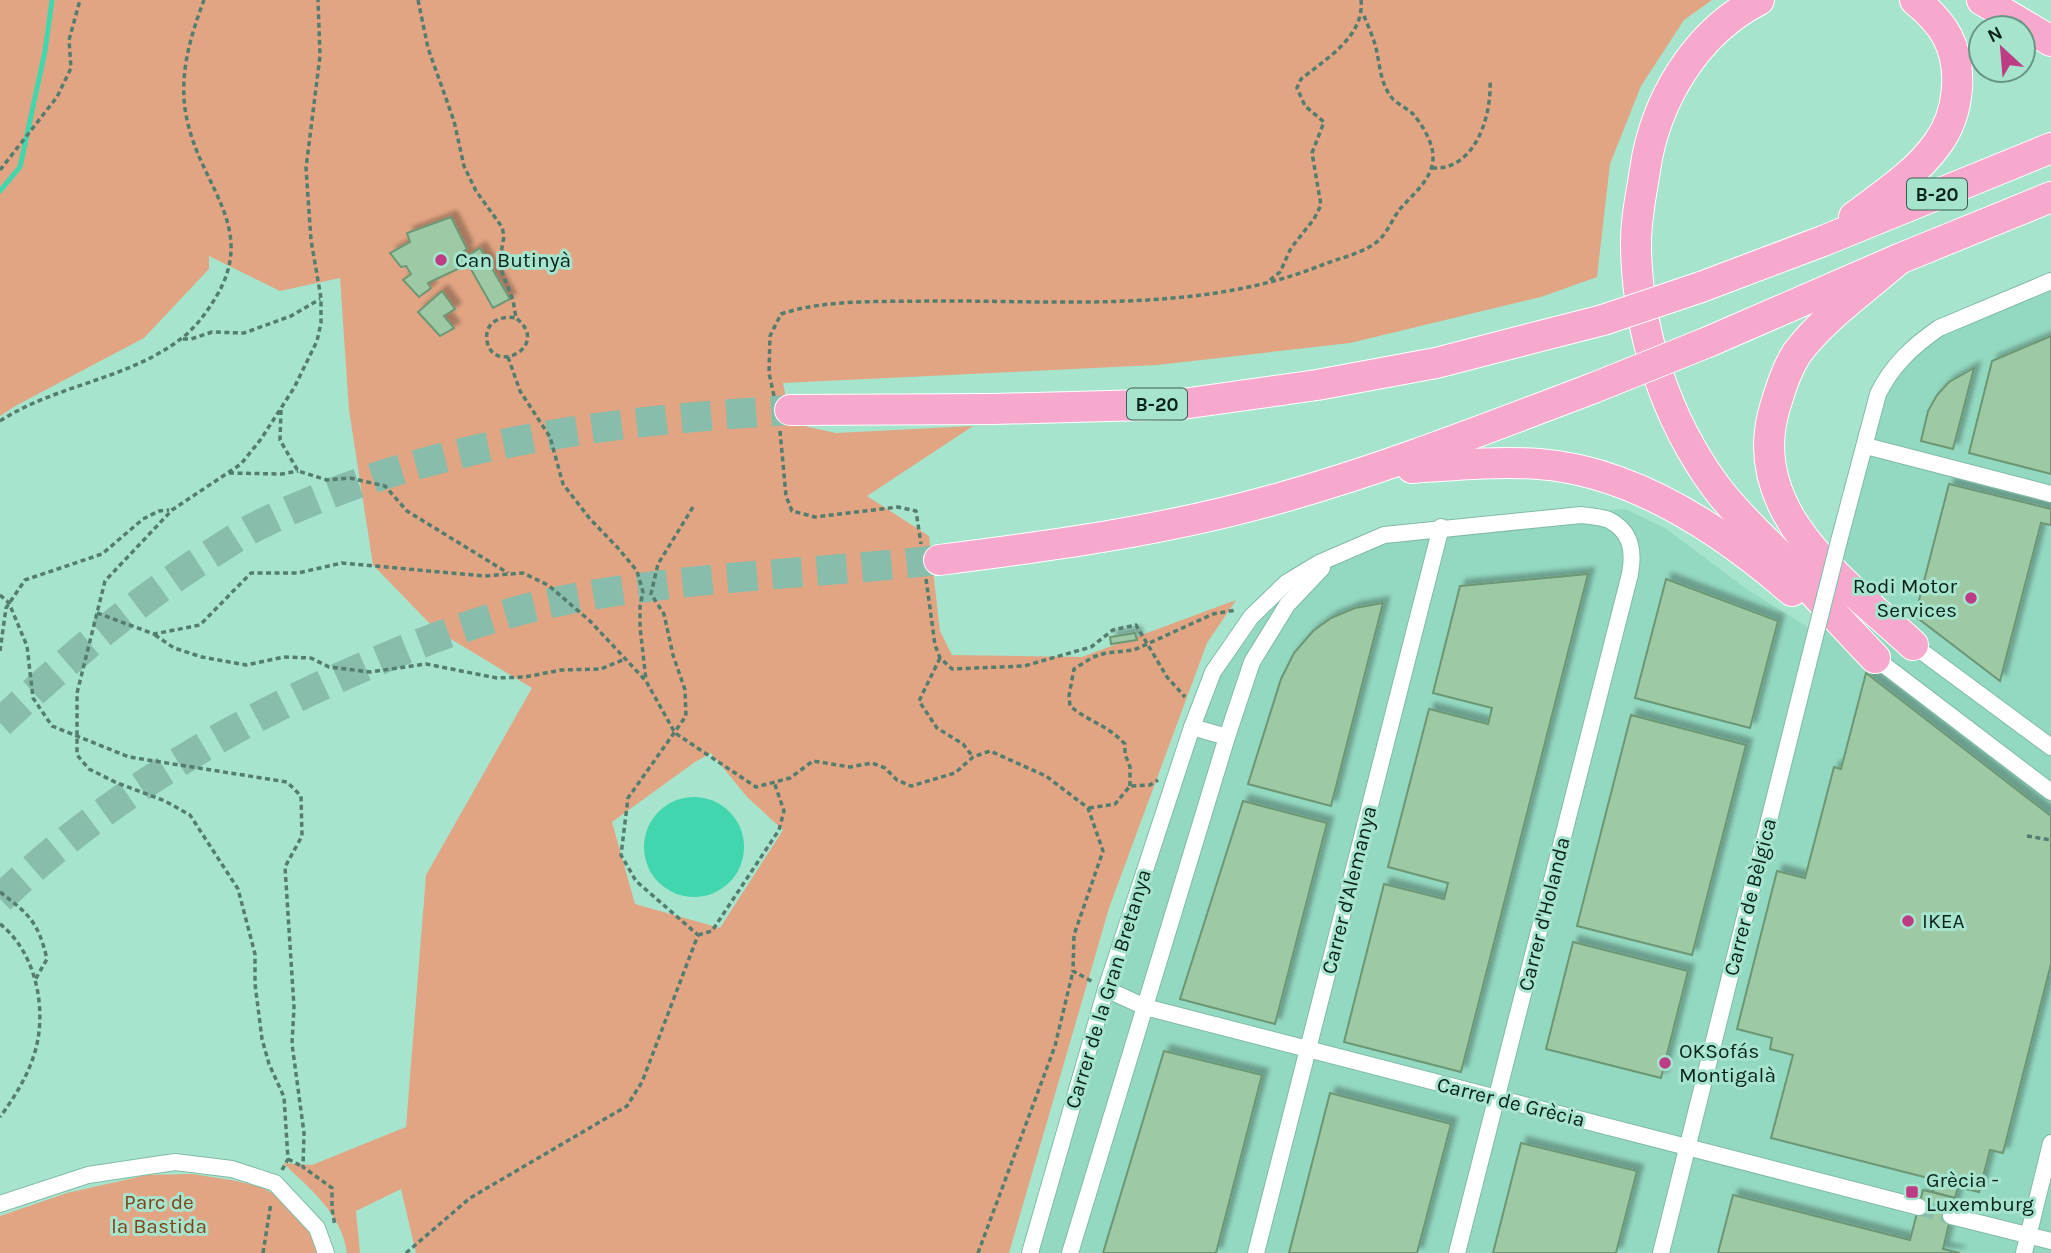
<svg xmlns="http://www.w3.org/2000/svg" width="2051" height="1253" viewBox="0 0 2051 1253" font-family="Karla,sans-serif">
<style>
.built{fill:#93d8c0}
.green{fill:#e2a583;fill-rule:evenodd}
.water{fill:#41d6ad}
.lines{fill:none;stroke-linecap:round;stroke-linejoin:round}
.stream{stroke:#41d6ad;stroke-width:5}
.building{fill:#9dc9a5;stroke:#6c9775;stroke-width:2;filter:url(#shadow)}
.minor-tunnel{stroke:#87bdaa;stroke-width:16;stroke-dasharray:16 8;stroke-linecap:butt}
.motorway-tunnel{stroke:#87bdaa;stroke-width:30;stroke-dasharray:30 15;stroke-linecap:butt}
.minor-casing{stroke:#80bba6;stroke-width:18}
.motorway-casing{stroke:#fff;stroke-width:32}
.path{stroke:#537d6f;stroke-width:3.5;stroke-dasharray:5 3.5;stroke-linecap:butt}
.minor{stroke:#fff;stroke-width:16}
.motorway{stroke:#f7a8cd;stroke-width:30}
.minor-bridge-casing{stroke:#80bba6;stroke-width:18;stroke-linecap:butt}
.motorway-bridge-casing{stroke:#fff;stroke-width:32;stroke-linecap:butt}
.minor-bridge{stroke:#fff;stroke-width:16}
.motorway-bridge{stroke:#f7a8cd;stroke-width:30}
.poi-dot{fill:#be3c84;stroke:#a7e4ce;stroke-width:2.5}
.labels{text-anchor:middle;stroke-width:6;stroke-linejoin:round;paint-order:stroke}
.shield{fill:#a7e4ce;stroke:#385c50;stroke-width:2}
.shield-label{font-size:19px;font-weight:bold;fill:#09221a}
.poi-label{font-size:21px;fill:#09221a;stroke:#a7e4ce;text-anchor:start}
.street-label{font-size:21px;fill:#09221a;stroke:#a7e4ce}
.park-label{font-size:21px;fill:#82431a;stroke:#a7e4ce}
</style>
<defs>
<filter id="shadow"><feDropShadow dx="6" dy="-6" stdDeviation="2" flood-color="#0004"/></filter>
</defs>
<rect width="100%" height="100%" fill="#a7e4ce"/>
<polygon class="built" points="2051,278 2051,1253 1033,1253 1212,688 1272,604 1303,578 1430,523 1625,509 1665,528 1748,590 1814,631 1847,541 1892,373 1929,335"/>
<g class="green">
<path d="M0 0H1712L1684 20 1641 86 1610 164 1597 277 1541 297 1350 343 1157 365 783 383 791 423 836 433 973 426 867 496 929 536 940 631 952 655 1082 657 1236 600 1207 643 1109 908 1009 1253H416L401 1189 356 1211 360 1253H347C342 1214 310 1189 283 1163L312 1165 406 1127 426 875 532 688 436 630 373 565 349 410 340 278 280 291 209 256V269L144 338 17 405 0 416ZM711 753 747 797 783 830 720 928 635 904 612 822 695 762Z"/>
<path d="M192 1174C216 1178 240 1180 262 1188 287 1198 311 1227 317 1253H0V1216L67 1193 147 1175Z"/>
</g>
<circle class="water" cx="694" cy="847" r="50"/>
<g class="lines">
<polyline class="stream" points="0,191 20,167 45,51 52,0"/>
</g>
<g class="building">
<polygon points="451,217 467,249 464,251 467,256 480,248 510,299 493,308 468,264 428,283 431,288 419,297 403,280 411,274 406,266 401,267 390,253 410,242 407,233"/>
<polygon points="442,291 455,309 444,316 454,328 440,336 418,312"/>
<polygon points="2051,336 2051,474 1969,453 1992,361"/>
<polygon points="1974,368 1953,449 1921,441 1928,411 1937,395 1949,382"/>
<polygon points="1949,484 2051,509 2051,525 2041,523 2000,681 1915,616"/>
<polygon points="1588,574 1461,1072 1344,1042 1384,884 1444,899 1448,883 1388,867 1429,709 1488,724 1492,708 1433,693 1460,586"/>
<polygon points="1666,579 1778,621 1750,728 1635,698"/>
<polygon points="1383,603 1331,806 1248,784 1281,679 1294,653 1313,631 1331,618 1355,608"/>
<polygon points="1135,633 1137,640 1111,644 1110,637"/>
<polygon points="1866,673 2051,816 2051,964 2003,1153 1990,1150 1979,1192 1958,1187 1955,1198 1933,1192 1936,1180 1771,1138 1793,1055 1770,1049 1772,1038 1737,1029 1777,871 1805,878 1834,767 1841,769"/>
<polygon points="1631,715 1746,745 1692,955 1577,926"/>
<polygon points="1243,801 1327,823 1275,1024 1180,999"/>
<polygon points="1573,942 1688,971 1661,1078 1546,1049"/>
<polygon points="1164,1051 1262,1075 1216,1253 1103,1253"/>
<polygon points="1330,1093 1451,1124 1417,1253 1289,1253"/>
<polygon points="1521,1143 1637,1171 1616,1253 1493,1253"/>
<polygon points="1923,1190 1955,1198 1943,1249 1960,1253 1718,1253 1733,1195 1910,1240"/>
</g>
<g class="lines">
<polyline class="minor-tunnel" points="1919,1207 1951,1216"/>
<g class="motorway-tunnel">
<path d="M0 723C65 662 131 605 206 557 221 548 236 537 251 529 417 444 606 421 790 410"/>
<path d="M0 899C110 793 248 714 389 656 442 634 498 614 555 602 681 576 811 574 939 560"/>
</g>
<defs>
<g id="minor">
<polyline points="1866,446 2051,494"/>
<path d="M1839 541 1878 394C1892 365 1913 346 1939 328L2051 281"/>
<polyline points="1913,645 2051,747"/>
<polyline points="1875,658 2051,792"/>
<polyline points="1192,727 1227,737"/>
<polyline points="1106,989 1145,1007 1919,1207"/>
<polyline points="0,1204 88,1175 175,1162 232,1169 275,1183 317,1228 326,1253"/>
<polyline points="1951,1216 2051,1241"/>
<path d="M1030 1253 1106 989 1192 727 1213 672 1251 617 1286 583 1319 563 1384 535 1581 515C1590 516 1602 517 1609 520 1632 532 1634 552 1630 574L1457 1253"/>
<polyline points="1070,1253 1227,737 1252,662 1287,605 1322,568"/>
<polyline points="1256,1253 1441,527"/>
<polyline points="1661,1253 1808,664"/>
<polyline points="2024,1253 2051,1143"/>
</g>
<g id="motorway">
<path d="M1759 0C1695 33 1655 101 1645 170 1641 196 1635 223 1636 249 1638 333 1666 419 1716 487 1735 513 1759 534 1781 557 1812 590 1843 625 1875 658"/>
<polyline points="1982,0 2051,41"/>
<path d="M1854 217C1883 195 1917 173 1938 143 1959 114 1964 68 1947 36 1939 21 1927 10 1915 0"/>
<path d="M1899 259C1865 289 1824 317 1797 353 1786 370 1781 388 1775 407 1743 513 1846 583 1913 645"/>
<polyline points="1701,287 1823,241 2051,148"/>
<polyline points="1708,342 1899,259 2051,197"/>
<polyline points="790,410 994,409 1182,404 1317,385 1436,363 1603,320"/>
<path d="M1412 468C1454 465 1497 461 1539 464 1634 471 1723 531 1792 591"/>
<path d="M939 560C1050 546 1161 531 1269 501 1379 471 1485 429 1591 389"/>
</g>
</defs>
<use href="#minor" class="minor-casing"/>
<use href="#motorway" class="motorway-casing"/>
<g class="path">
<path d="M418 0 428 48 454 121 464 166 476 191 502 227 504 236 500 259 502 272 513 300 516 318C552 346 493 376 487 341 484 322 501 315 516 318"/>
<path d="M1432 168C1475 171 1492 116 1490 80"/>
<polyline points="0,170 57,97 71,68 69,40 80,0"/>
<path d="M1270 280 1280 272 1291 248 1314 219 1321 205 1312 153 1324 122 1305 106 1297 88 1301 79C1326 59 1365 36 1361 0"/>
<polyline points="183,339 191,339 212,332 244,333 291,316 320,299"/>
<polyline points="508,357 520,391 550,437 563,484 590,519 618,548 637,571 643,592 640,606 640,627 646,680"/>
<path d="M774 396 769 373 770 336 781 314C825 299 882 302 928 301 1057 300 1200 314 1322 265 1339 258 1366 253 1380 239 1388 231 1393 218 1400 209 1413 194 1434 178 1433 156 1433 143 1422 124 1413 114 1407 108 1397 104 1392 98 1380 83 1380 65 1376 48 1373 36 1367 24 1363 13"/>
<polyline points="281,410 280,440 298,471 327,480 350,478 385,486 407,511 508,573"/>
<path d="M0 421C57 384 128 380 182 338 196 327 207 312 216 297 257 229 203 188 188 124 177 81 189 40 204 0"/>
<polyline points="780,431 786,496 792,511 815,517 898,507 916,511 921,544"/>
<polyline points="229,473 282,474 298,471"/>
<polyline points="926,579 935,645 940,658 952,669 1024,666 1091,647 1113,630 1136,625 1167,677 1185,697"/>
<polyline points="0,595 9,603 27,646 33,698 52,726 129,757 287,782 301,796 302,836 285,867 294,1007 292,1044 304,1133 303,1167 332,1188 332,1209 335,1226"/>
<polyline points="97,613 154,634 200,625 251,573 298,573 342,563 484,576 523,573 548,585 590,621 646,681 675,733 756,787 790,778 813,761 850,767 872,763 885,768 897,780 911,786 955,773 973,757 990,751 1046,776 1088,808 1103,851 1074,935 1073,971 1093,982"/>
<polyline points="155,635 174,648 202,657 246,665 284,657 311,658 329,667 370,672 426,664 497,678 525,677 561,670 601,669 625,659"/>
<polyline points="0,651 6,608 25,580 102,554 143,519 159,511 169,510"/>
<polyline points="940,658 919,701 937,728 963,744 973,757"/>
<path d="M1130 786V767L1125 754V744C1106 724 1089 722 1070 706L1069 696 1074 669 1093 657 1106 653 1134 650 1213 614 1236 610"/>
<polyline points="1089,808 1115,804 1130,786 1150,785 1158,780"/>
<polyline points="2027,836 2051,840"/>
<path d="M0 892C30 915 38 922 47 959L35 980"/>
<path d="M0 924C37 953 48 1012 34 1055 27 1077 14 1098 0 1117"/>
<polyline points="698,935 712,931 779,830 784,811 774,782"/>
<polyline points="288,1159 303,1167"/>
<polyline points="282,1170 288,1159 284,1097 269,1064 262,1039 255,984 255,954 238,889 190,815 165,801 115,782 89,769 77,755 77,693 105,581 172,510 241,464 261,439 294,388 317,341 321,323 321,298 311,240 306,168 320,56 318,0"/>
<polyline points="263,1253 271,1203"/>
<polyline points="406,1253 470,1198 627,1106 642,1082 698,935 636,881 621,855 628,798 686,716 685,690 673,655 664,614 651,594 658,564 693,507"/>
<polyline points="978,1253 1055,1046 1073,971"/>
</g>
<use href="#minor" class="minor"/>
<use href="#motorway" class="motorway"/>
<defs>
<polyline id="minor-bridge" points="1808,664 1839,541"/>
<g id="motorway-bridge">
<polyline points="1603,320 1701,287"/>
<polyline points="1591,389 1708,342"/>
</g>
</defs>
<use href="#minor-bridge" class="minor-bridge-casing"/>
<use href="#motorway-bridge" class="motorway-bridge-casing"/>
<use href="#minor-bridge" class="minor-bridge"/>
<use href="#motorway-bridge" class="motorway-bridge"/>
</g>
<g class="poi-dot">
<circle cx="441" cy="260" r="7"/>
<circle cx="1971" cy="598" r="7"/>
<circle cx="1908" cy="921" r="7"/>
<circle cx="1665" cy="1063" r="7"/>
<rect x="1905" y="1185" width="14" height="14" rx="3.5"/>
</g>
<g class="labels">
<g class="shield">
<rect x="1907" y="178.5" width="60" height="31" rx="5"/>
<rect x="1127" y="388.5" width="60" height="31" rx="5"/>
</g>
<g class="shield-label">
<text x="1937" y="201">B-20</text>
<text x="1157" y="411">B-20</text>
</g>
<g class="poi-label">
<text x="455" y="267">Can Butinyà</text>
<text x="1957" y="593" text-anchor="end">Rodi Motor<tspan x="1957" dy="24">Services</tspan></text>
<text x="1922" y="928">IKEA</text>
<text x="1679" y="1058">OKSofás<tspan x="1679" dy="24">Montigalà</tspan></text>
<text x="1926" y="1187">Grècia -<tspan x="1926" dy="24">Luxemburg</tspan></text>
</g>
<g class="street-label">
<text transform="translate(1349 890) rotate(-76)" y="7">Carrer d'Alemanya</text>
<text transform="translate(1750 897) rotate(-76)" y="7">Carrer de Bèlgica</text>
<text transform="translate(1544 914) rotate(-76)" y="7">Carrer d'Holanda</text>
<text transform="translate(1108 989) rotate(-73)" y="7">Carrer de la Gran Bretanya</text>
<text transform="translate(1511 1102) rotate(14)" y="7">Carrer de Grècia</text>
</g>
<g class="park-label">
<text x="159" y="1209">Parc de<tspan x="159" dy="24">la Bastida</tspan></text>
</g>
</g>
<g transform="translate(2002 49) rotate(334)"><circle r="33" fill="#a7e4ce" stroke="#689686" stroke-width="2"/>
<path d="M0-5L12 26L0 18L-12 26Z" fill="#be3c84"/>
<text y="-10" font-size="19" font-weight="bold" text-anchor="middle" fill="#09221a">N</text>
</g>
</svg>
